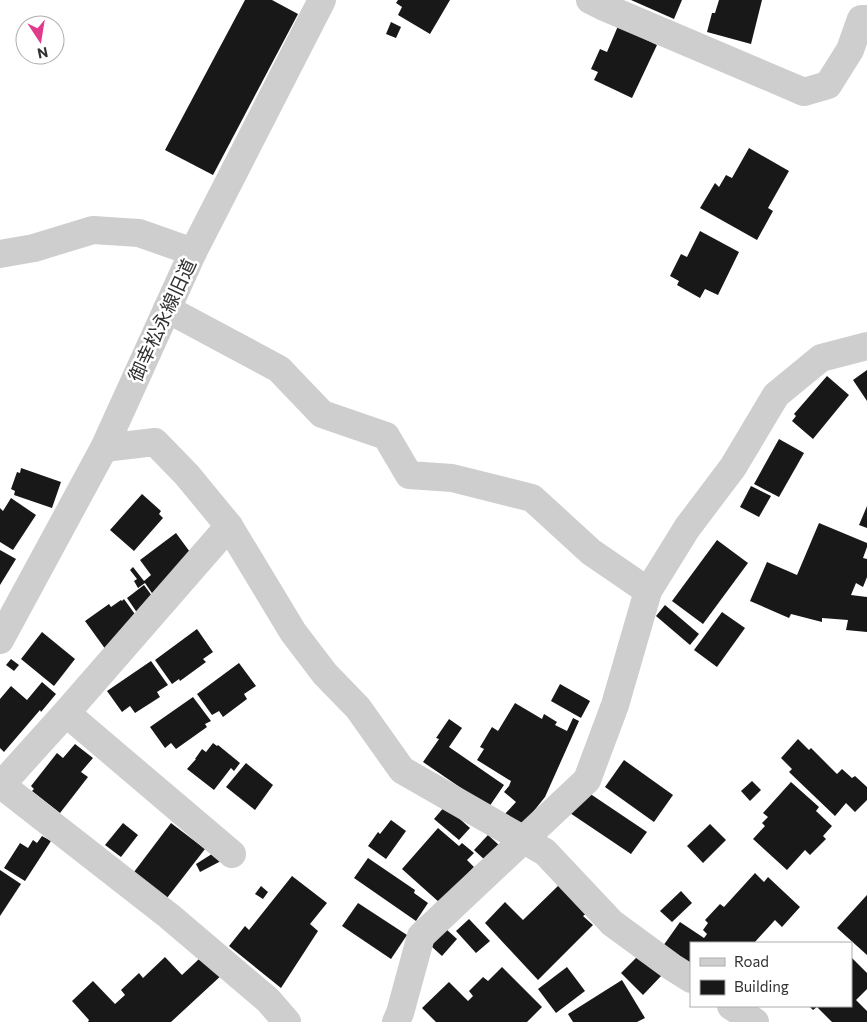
<svg xmlns="http://www.w3.org/2000/svg" width="867" height="1022" viewBox="0 0 867 1022" font-family="Commissioner,'Noto Sans JP',sans-serif">
<style>
.building{fill:#181818}
.lines{fill:none;stroke-linecap:round;stroke-linejoin:round}
.minor{stroke:#cecece;stroke-width:28}
.labels{text-anchor:middle;stroke-width:5;stroke-linejoin:round;paint-order:stroke}
.street-label{font-size:19px;fill:#313131;stroke:#fff}
</style>
<rect width="100%" height="100%" fill="#fff"/>
<g class="building">
<polygon points="245,0 272,0 298,14 213,175 165,150"/>
<polygon points="398,0 450,0 430,34 398,15 402,7 396,3"/>
<polygon points="631,0 682,0 674,19"/>
<polygon points="719,0 762,0 751,44 707,32 712,13 715,13"/>
<polygon points="391,22 401,27 396,38 386,34"/>
<polygon points="618,26 657,45 632,98 594,80 598,72 591,69 600,49 607,52"/>
<polygon points="749,148 789,171 768,208 773,211 757,240 700,208 715,183 719,187 726,175 732,178"/>
<polygon points="700,231 739,252 718,295 705,289 700,298 677,285 679,281 670,276 681,254 687,257"/>
<polygon points="867,370 867,401 853,380"/>
<polygon points="827,376 849,395 813,439 792,421 796,416 794,414"/>
<polygon points="779,439 804,453 779,497 754,484"/>
<polygon points="21,468 61,482 52,508 14,495 15,491 11,489 17,472 20,473"/>
<polygon points="751,486 771,496 759,517 740,507"/>
<polygon points="142,494 161,511 159,514 163,518 134,551 110,530"/>
<polygon points="11,498 36,515 13,550 0,542 0,508 3,511"/>
<polygon points="867,506 867,528 859,525"/>
<polygon points="819,523 867,543 867,547 863,558 867,559 867,577 863,587 856,583 851,595 867,597 867,632 846,630 848,620 822,618 822,622 791,614 789,618 750,601 767,562 797,575"/>
<polygon points="176,533 198,563 158,602 145,583 138,588 134,581 137,579 130,570 133,567 144,581 151,575 140,560"/>
<polygon points="717,540 748,563 703,624 672,601"/>
<polygon points="0,550 16,559 0,585"/>
<polygon points="144,585 158,604 140,617 127,598"/>
<polygon points="124,599 142,624 106,650 85,621 109,604 111,607 121,600 122,601"/>
<polygon points="665,605 699,634 690,645 656,616"/>
<polygon points="722,612 745,628 717,667 694,650"/>
<polygon points="197,629 213,652 203,659 206,662 180,681 179,679 172,684 155,660"/>
<polygon points="42,632 75,659 54,686 21,659"/>
<polygon points="11,659 19,665 14,671 6,665"/>
<polygon points="151,661 168,685 157,692 160,697 135,713 130,706 122,712 107,691"/>
<polygon points="239,663 256,686 244,694 247,699 223,717 219,711 212,715 197,694"/>
<polygon points="42,682 56,694 41,712 40,710 4,752 0,748 0,699 11,686 27,700"/>
<polygon points="560,684 590,701 581,718 551,701"/>
<polygon points="193,697 211,721 205,724 207,727 176,749 171,743 165,748 150,727"/>
<polygon points="515,703 542,719 544,714 557,722 555,725 567,731 573,718 579,721 545,797 521,827 504,815 516,802 504,792 509,786 511,781 477,760 484,749 480,747 492,727 498,731"/>
<polygon points="449,719 462,728 449,747 504,785 489,807 423,762 439,739 436,738"/>
<polygon points="798,739 809,750 811,748 837,774 842,769 852,778 855,776 867,787 867,800 855,812 846,803 835,816 789,772 792,769 781,758"/>
<polygon points="213,743 217,746 218,745 240,763 234,771 231,768 214,790 187,769 196,759 195,759 202,749 206,752"/>
<polygon points="75,744 93,758 81,772 88,777 60,813 32,791 34,789 31,786 57,753 63,758"/>
<polygon points="624,760 673,795 654,822 605,787"/>
<polygon points="246,763 273,785 255,810 226,787"/>
<polygon points="752,781 761,790 750,801 741,791"/>
<polygon points="791,782 819,807 816,811 832,826 823,836 826,839 810,855 805,850 787,870 753,839 765,826 762,823 768,817 763,813"/>
<polygon points="583,789 647,832 631,854 567,811"/>
<polygon points="445,806 470,828 459,840 434,819"/>
<polygon points="391,820 406,831 386,859 368,846 378,832 380,834"/>
<polygon points="123,823 138,835 121,857 105,845"/>
<polygon points="171,823 205,849 167,898 134,872"/>
<polygon points="710,824 726,840 703,863 687,846"/>
<polygon points="438,828 459,846 462,843 474,853 467,860 474,867 440,903 402,869"/>
<polygon points="488,835 500,846 486,861 474,850"/>
<polygon points="42,836 51,841 25,881 4,868 20,843 28,848 33,840 37,843"/>
<polygon points="215,852 221,861 200,872 196,864"/>
<polygon points="368,858 415,890 414,893 428,903 416,921 354,878"/>
<polygon points="0,870 21,884 0,916"/>
<polygon points="755,873 764,882 768,877 800,907 782,927 775,920 754,943 691,943 691,965 663,946 680,922 704,938 707,934 703,930 708,923 705,920 720,904 724,907"/>
<polygon points="292,876 327,903 310,924 318,931 281,988 229,946 245,926 249,930"/>
<polygon points="559,885 587,913 583,916 593,925 538,980 485,923 505,902 523,920"/>
<polygon points="261,886 268,892 263,899 255,894"/>
<polygon points="681,891 692,903 672,922 660,911"/>
<polygon points="867,895 867,955 837,928"/>
<polygon points="358,903 407,935 391,959 342,926"/>
<polygon points="469,919 490,941 476,953 456,931"/>
<polygon points="446,929 457,939 442,956 431,946"/>
<polygon points="640,954 662,975 643,995 621,973"/>
<polygon points="165,957 182,975 199,959 201,961 204,958 224,973 171,1022 88,1022 89,1020 72,1001 93,981 115,1004 125,995 121,990 139,973 143,978"/>
<polygon points="851,957 867,973 867,989 856,1000 867,1011 867,1022 832,1022 817,1007 813,1010 809,1006 851,1006"/>
<polygon points="502,967 542,1007 527,1022 436,1022 422,1008 449,982 468,1001 473,996 469,991 483,977 488,981"/>
<polygon points="567,967 585,991 556,1013 538,989"/>
<polygon points="622,980 645,1018 637,1022 573,1022 568,1014"/>
</g>
<g class="lines">
<g class="minor">
<polyline points="590,0 602,6 804,92 828,85 850,50 861,19 867,19"/>
<polyline points="0,254 34,248 93,230 139,233 193,252"/>
<polyline points="167,309 279,369 322,414 386,436 409,475 452,478 532,498 591,552 648,591"/>
<polyline points="104,448 155,442 187,475 229,526 293,632 325,674 358,708 402,770 545,852 612,923 672,967 691,979"/>
<polyline points="0,640 104,448 193,252 322,0"/>
<polyline points="66,713 232,854"/>
<polyline points="0,784 169,916 268,1000 287,1022"/>
<polyline points="1,785 66,713 229,526"/>
<polyline points="731,1006 755,1022"/>
<polyline points="396,1022 400,1013 421,936 587,780 615,705 648,591 687,528 733,467 776,395 821,358 867,346"/>
</g>
</g>
<g class="labels">
<g class="street-label">
<text transform="translate(162 320) rotate(-65)" y="7">御幸松永線旧道</text>
</g>
</g>
<rect x="690" y="942" width="162" height="65" fill="#ffffff" stroke="#adadad"/>
<rect x="700" y="958" width="25" height="8" fill="#cecece" stroke="#adadad"/>
<text x="734" y="967" font-size="15" fill="#313131">Road</text>
<rect x="700" y="980" width="25" height="15" fill="#181818" stroke="#adadad"/>
<text x="734" y="992" font-size="15" fill="#313131">Building</text>
<g transform="translate(40 40) rotate(168)"><circle r="24" fill="#ffffff" stroke="#adadad"/>
<path d="M0-4L9 19L0 12L-9 19Z" fill="#e13a8a"/>
<text y="-8" font-size="14" font-weight="bold" text-anchor="middle" fill="#313131">N</text>
</g>
</svg>
